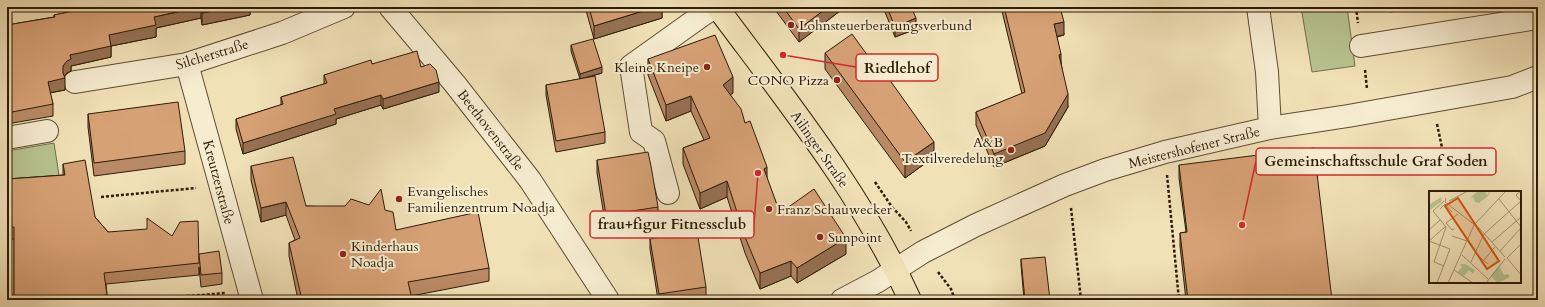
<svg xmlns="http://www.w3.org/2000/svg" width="1545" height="307" viewBox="0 0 1545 307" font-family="Cardo,serif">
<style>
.green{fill:#b7c391;stroke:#72704c}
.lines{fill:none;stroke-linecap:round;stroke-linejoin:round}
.minor-casing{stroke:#5d4d32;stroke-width:24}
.major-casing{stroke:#2c1c06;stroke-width:24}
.path{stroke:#2c1c06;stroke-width:2.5;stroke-dasharray:3 2;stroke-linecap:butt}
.minor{stroke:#f6ecd0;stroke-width:22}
.major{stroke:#f1e1b7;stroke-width:22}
.wall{fill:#b98a65;stroke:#2c1c06}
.shaded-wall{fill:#967153;stroke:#2c1c06}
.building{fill:#d7a176;stroke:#2c1c06}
.poi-dot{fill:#8f2418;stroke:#f6ecd0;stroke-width:1.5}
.labels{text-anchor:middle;stroke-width:4;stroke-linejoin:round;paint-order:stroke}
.poi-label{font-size:14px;fill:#2c1c06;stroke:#f6ecd0;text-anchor:start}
.street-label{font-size:14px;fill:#2c1c06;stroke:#f6ecd0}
.inset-road{fill:none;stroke:#a29270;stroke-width:1}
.view{fill:#d5530b;fill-opacity:0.15;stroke:#d5530b;stroke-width:2}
.inset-edge{fill:none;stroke:#2c1c06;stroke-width:2}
.leader{fill:none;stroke:#d62828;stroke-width:1.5}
.callout-dot{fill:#d62828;stroke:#f6ecd0;stroke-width:1.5}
.callout{fill:#f6ecd0;stroke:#d62828;stroke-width:1.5}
.callout-label{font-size:15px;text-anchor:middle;font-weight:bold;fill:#2c1c06}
</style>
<rect width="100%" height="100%" fill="#f1e1b7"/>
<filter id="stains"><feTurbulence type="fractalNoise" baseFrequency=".005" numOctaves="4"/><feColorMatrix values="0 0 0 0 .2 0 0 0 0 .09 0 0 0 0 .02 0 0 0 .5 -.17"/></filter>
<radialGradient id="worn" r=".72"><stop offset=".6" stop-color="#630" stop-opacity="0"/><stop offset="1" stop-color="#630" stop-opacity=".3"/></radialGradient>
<g class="green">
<polygon points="1301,7 1347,7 1355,66 1312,72"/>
<polygon points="54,143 60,182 7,186 7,151"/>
</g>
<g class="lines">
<defs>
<g id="minor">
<polyline points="390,7 455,84 530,180 608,300"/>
<polyline points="1258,7 1267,72 1270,128"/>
<polyline points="1361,46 1538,18"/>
<polyline points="187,64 252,300"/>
<polyline points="75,82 187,64 282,33 344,7"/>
<polyline points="7,138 47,131"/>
<polyline points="668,193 654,141 641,132 631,66 701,16 715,7"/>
<polyline points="842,300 878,281 923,252 976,225 1065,185 1105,170 1165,152 1270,128 1348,116 1512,87 1538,77"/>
</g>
<path id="major" d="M717 7C786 100 862 194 910 300"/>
</defs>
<use href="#minor" class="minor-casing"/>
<use href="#major" class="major-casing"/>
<g class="path">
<polyline points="1356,7 1358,23"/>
<polyline points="533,9 534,7"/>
<polyline points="1365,70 1367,89"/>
<polyline points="1437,124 1444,157"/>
<polyline points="1167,175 1179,300"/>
<polyline points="875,182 892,207 906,222 911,231"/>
<polyline points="101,197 196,188"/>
<polyline points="1071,208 1081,300"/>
<polyline points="938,272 951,289 955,300"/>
<polyline points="137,300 226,293"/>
</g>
<use href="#minor" class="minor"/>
<use href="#major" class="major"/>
</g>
<g class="wall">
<polygon points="92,7 262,7 250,10 250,15 202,25 201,18 156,28 156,37 111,46 111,57 71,66 71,71 67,73 64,76 65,90 50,93 53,104 53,116 7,124 7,25 54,17 54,15"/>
<polygon points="585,7 662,7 662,18 594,39"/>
<polygon points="773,7 844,7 844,8 799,42"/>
<polygon points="883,7 911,7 916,29 895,37"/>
<polygon points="1001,7 1060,7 1064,35 1057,37 1068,107 1045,146 994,167 976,125 976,112 1022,94"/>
<polygon points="1390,7 1425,7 1390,12"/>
<polygon points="571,45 602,73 582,79 605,132 605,143 556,152 546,95 546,85 580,79 571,51"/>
<polygon points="825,53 934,157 905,178 825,69"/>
<polygon points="648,59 733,93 730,95 745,123 780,213 846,254 797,283 791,276 760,289 745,253 727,197 700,209 683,164 683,148 704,140 691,111 666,121 648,75"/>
<polygon points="372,64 421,67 439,92 383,109 381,105 336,119 336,124 243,154 236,129 236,119 281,105 281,97 324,84 324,75"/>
<polygon points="88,114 185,151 185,164 94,176 88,127"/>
<polygon points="597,160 658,207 658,220 606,228 597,173"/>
<polygon points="63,164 95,217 108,232 199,259 222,273 222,284 201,287 199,267 199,275 106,284 107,295 107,300 14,300 14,239 7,239 7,179 63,175"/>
<polygon points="1179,165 1332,300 1186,300 1180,246 1180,233 1186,232 1179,178"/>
<polygon points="251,166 306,206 385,210 396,230 489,268 489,281 411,296 412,300 298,300 289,256 289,243 295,240 286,215 261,222 251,180"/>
<polygon points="650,239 706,287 706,297 687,300 658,300 650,249"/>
<polygon points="1021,259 1050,300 1024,300 1021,265"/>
</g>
<g class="shaded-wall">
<polygon points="201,7 201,18 156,28 156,37 111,46 111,57 71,66 71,71 67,73 63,78 65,78 65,90 48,93 48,82 63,66 70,55 109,35 154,17"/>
<polygon points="233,7 262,7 250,10 250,15 202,25 202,13"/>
<polygon points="656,7 662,7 662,18 594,39 594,26"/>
<polygon points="828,7 844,7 844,8 799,42 799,29"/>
<polygon points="916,18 916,29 895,37 895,27"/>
<polygon points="1064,22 1064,35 1054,37 1054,24"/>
<polygon points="1061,54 1061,67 1059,55"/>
<polygon points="602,67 602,73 580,79 580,74"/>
<polygon points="733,77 733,93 723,100 723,85"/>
<polygon points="439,82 439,92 383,109 383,99"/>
<polygon points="1068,94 1068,107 1045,146 994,167 994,154"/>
<polygon points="381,95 381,105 336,119 336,124 243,154 243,143 334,109"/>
<polygon points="691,96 691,111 666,121 666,105"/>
<polygon points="934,142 934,157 905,178 905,162"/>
<polygon points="767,167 767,182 764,169"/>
<polygon points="727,181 727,197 700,209 700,193"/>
<polygon points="286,202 286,215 261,222 261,208"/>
<polygon points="846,238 846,254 797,283 797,268"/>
<polygon points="791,261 791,276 760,289 760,273"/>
</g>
<g class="building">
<polygon points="92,7 199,7 154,17 156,25 109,35 111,46 70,55 71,59 67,61 63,66 63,73 65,78 48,82 53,104 7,113 7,25 55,17 54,15"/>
<polygon points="201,7 233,7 202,13"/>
<polygon points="589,7 656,7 594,26"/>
<polygon points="783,7 828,7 799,29"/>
<polygon points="887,7 911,7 916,18 895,27"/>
<polygon points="1004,7 1060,7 1064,22 1054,24 1061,54 1059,55 1068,94 1045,133 994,154 976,112 1025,92"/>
<polygon points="852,34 876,67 879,65 934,142 905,162 825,53"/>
<polygon points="715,35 733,77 723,85 741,109 745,123 750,121 767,167 764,169 780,213 814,189 846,238 797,268 791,261 760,273 745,237 727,181 700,193 683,148 710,138 691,96 666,105 648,59"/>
<polygon points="593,39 602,67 580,74 571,45"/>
<polygon points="417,51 421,67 430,64 436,70 439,82 383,99 381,95 334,109 336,114 243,143 236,119 283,104 281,97 327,83 324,75 371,60 372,64"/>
<polygon points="595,76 605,132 556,141 546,85"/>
<polygon points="178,102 185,151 94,163 88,114"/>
<polygon points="1314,148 1332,300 1188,300 1180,233 1187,232 1179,165"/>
<polygon points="648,152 651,166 658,207 606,215 597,160"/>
<polygon points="293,157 306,206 345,206 351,199 369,205 381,189 385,210 393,212 396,230 478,212 489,268 408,282 412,299 411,300 302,300 289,243 300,238 286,202 261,208 251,166"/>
<polygon points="85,160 95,217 108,232 147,229 147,218 172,236 180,222 198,221 199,263 104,273 107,295 73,300 14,300 14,227 7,228 7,179 65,175 63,164"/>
<polygon points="697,231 706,287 659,294 650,239"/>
<polygon points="219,251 222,273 201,275 199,254"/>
<polygon points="1045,257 1050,300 1025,300 1021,259"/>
</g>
<g class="poi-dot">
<circle cx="791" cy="25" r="4"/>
<circle cx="707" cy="67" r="4"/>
<circle cx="837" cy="80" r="4"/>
<circle cx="1011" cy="150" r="4"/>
<circle cx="399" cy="199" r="4"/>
<circle cx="769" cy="209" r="4"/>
<circle cx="820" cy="237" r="4"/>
<circle cx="343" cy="254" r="4"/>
</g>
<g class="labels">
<g class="poi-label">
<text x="799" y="30">Lohnsteuerberatungsverbund</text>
<text x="699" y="72" text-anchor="end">Kleine Kneipe</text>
<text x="829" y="85" text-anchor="end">CONO Pizza</text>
<text x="1003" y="147" text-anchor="end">A&amp;B<tspan x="1003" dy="16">Textilveredelung</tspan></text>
<text x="407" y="196">Evangelisches<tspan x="407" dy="16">Familienzentrum Noadja</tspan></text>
<text x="777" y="214">Franz Schauwecker</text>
<text x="828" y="242">Sunpoint</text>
<text x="351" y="251">Kinderhaus<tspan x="351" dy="16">Noadja</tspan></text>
</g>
<g class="street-label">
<text transform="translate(212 54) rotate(-17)" y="5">Silcherstraße</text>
<text transform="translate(491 130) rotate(52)" y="5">Beethovenstraße</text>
<text transform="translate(1194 147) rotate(-14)" y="5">Meistershofener Straße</text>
<text transform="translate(820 149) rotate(55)" y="5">Ailinger Straße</text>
<text transform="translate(219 182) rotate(75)" y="5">Kreutzerstraße</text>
</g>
</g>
<g transform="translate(1429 191)">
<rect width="92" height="92" fill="#f1e1b7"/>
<path d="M49 0H55L59 4 60 0 61 2 59 5 50 12 46 11 44 6 40 8ZM12 6 13 10 0 20V14ZM31 73H36L46 79 44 83 40 79 35 85 29 81 33 76ZM70 75 75 84 79 83 81 86 69 92 62 85Z" fill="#b7c391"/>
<path class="inset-road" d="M17 7 16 11 51 38 76 66M70 8 92 36M20 10 39 0M11 18 16 13 23 21M25 38 23 39 17 32 29 23M0 39 11 29M23 45 38 50M0 50 21 58 8 92M0 50 17 35M63 51 92 26M71 60 92 37M47 63 59 73M33 64 59 88M78 67 92 84M78 67 92 53M55 69 66 56M42 71 55 43 92 10 87 4 92 0M15 75 5 71 17 36 4 20 15 10M25 79 44 92M19 92 45 34 77 0M57 92 76 68"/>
<path class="view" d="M29 7 70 70 58 78 16 15Z"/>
<rect width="92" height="92" class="inset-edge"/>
</g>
<path class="leader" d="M783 55L856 67M1242 225L1256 161M758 173L754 224"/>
<g class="callout-dot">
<circle cx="783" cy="55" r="4"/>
<circle cx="1242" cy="225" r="4"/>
<circle cx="758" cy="173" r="4"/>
</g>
<g class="callout">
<rect x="856" y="54" width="82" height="27" rx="4"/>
<rect x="1256" y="148" width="240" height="27" rx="4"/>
<rect x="590" y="211" width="164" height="27" rx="4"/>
</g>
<g class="callout-label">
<text x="897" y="73">Riedlehof</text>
<text x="1376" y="166">Gemeinschaftsschule Graf Soden</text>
<text x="672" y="229">frau+figur Fitnessclub</text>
</g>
<rect width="1545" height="307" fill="none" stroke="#f1e1b7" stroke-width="24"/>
<rect x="8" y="8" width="1529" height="291" fill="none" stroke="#2c1c06" stroke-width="2"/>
<rect x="12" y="12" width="1521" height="283" fill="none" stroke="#2c1c06"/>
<rect width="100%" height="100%" filter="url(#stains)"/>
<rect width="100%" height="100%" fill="url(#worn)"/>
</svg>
